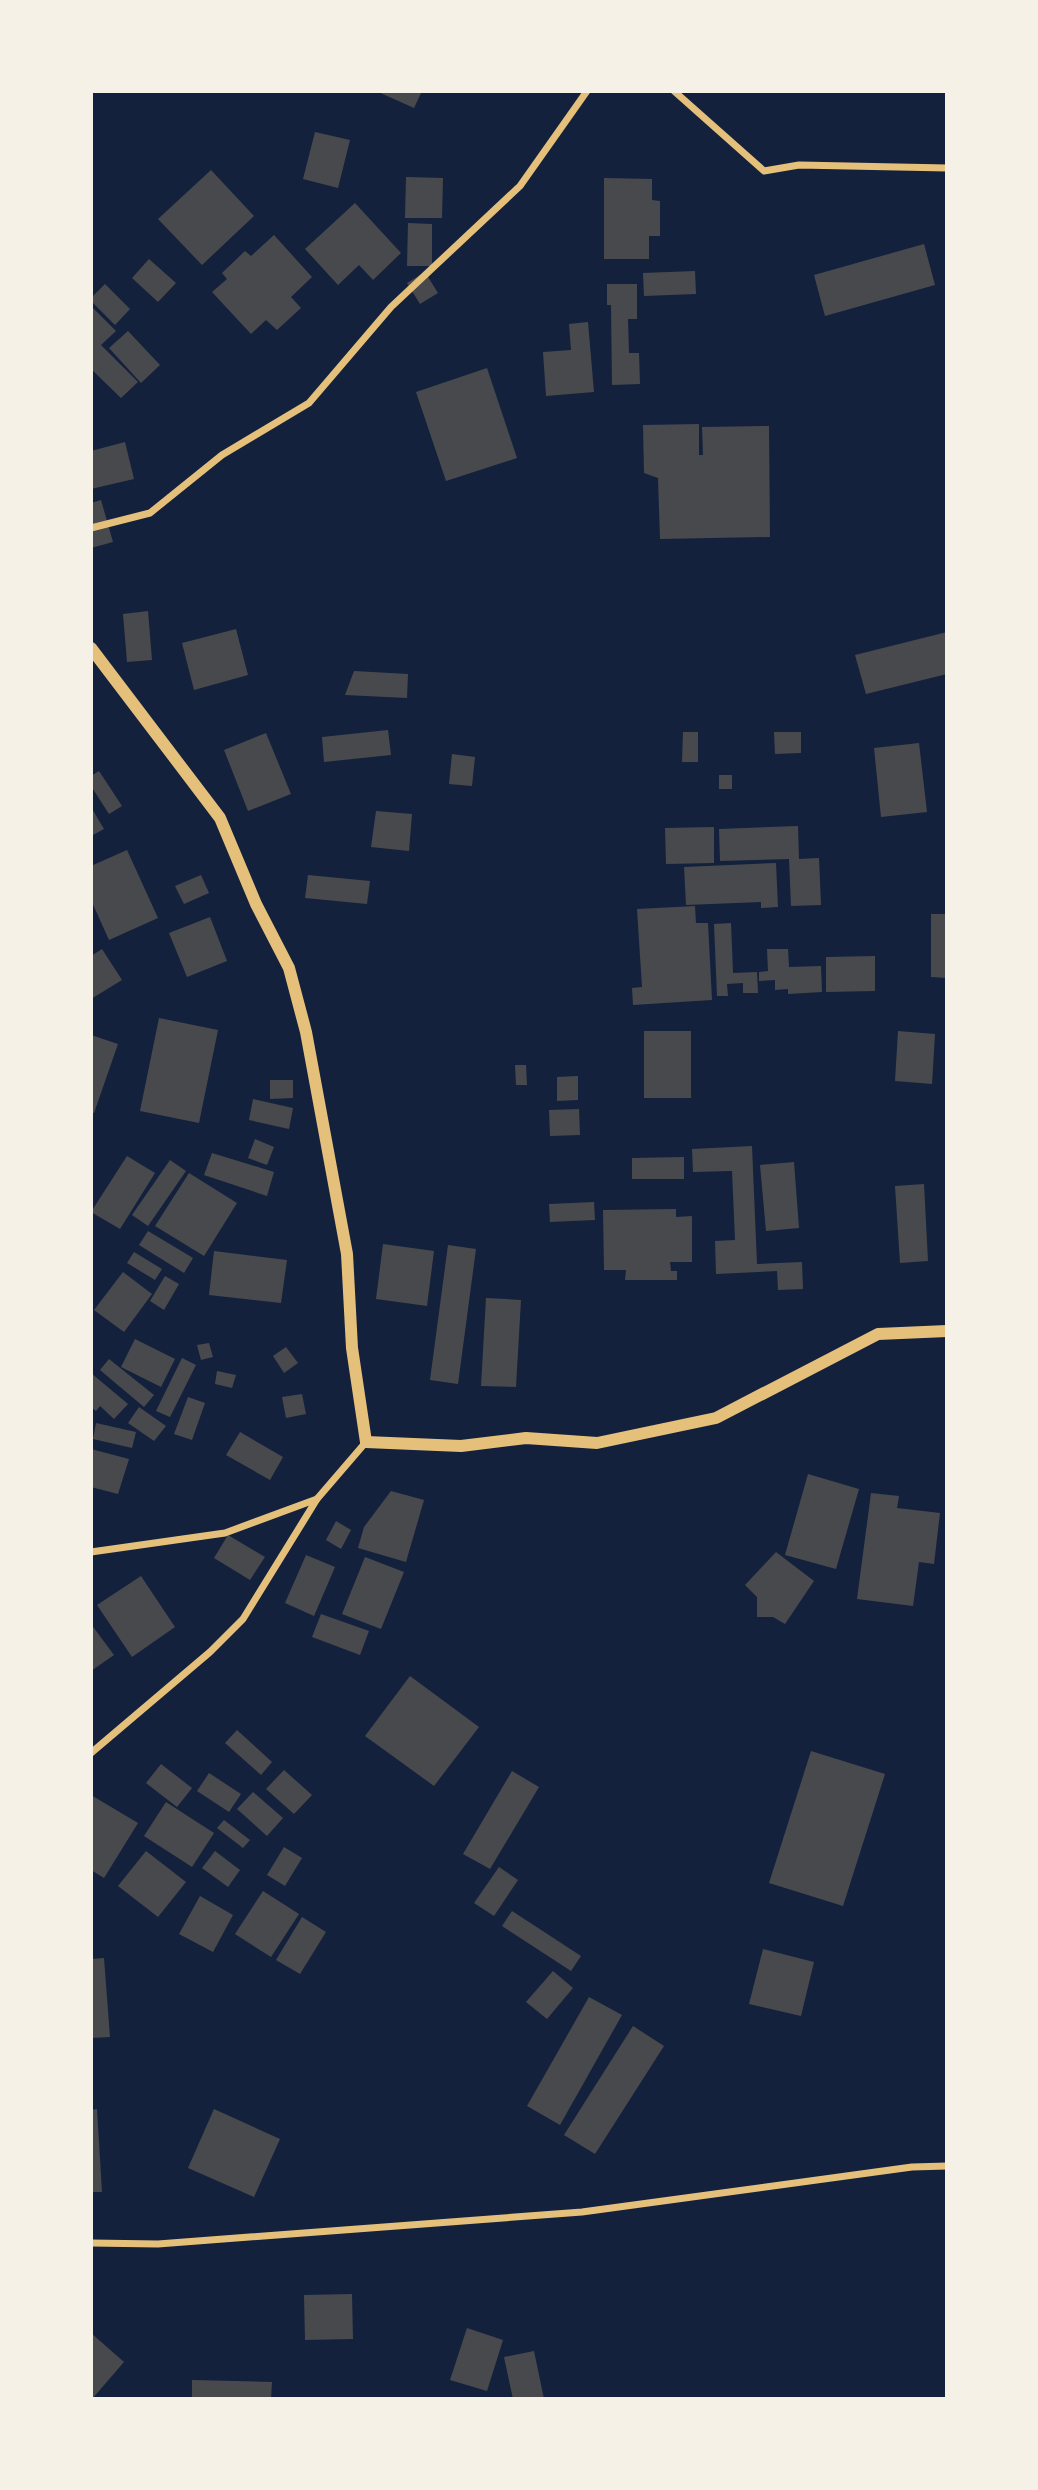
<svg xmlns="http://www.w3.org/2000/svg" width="1038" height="2490" viewBox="0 0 1038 2490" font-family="Figtree,sans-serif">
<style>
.building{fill:#48494c}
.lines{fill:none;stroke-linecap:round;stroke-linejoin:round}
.minor{stroke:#e5c07b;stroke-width:7}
.tertiary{stroke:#e5c07b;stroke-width:12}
</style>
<rect width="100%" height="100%" fill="#14213d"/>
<g class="building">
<polygon points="376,91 422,91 414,108"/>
<polygon points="315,132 350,140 338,188 303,179"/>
<polygon points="211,170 254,216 202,265 158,219"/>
<polygon points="406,177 443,178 442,218 405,218"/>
<polygon points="604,178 652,179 652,200 660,201 660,236 649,236 649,259 604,259"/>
<polygon points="355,203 401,253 373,280 359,265 338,285 305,249"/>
<polygon points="408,223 432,224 432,266 407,266"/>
<polygon points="274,235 312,277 291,297 301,308 277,330 266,320 251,334 212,292 227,279 222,273 245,251 251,256"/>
<polygon points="924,244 935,285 825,316 814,275"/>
<polygon points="149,259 176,283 158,302 132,278"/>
<polygon points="695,271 696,294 644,296 643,273"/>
<polygon points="425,272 438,293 420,304 407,283"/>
<polygon points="105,284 130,309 115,325 91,301 91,298"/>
<polygon points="607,284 637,284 637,319 628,319 629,353 639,353 640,384 612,385 611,305 607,305"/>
<polygon points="91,306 116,331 101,345 138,382 121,398 91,369"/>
<polygon points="588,322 594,392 546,396 543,352 571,350 569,324"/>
<polygon points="128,331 160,365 141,383 109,348"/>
<polygon points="487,368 517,458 446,481 416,392"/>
<polygon points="699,424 699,455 703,455 702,427 769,426 770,537 660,539 658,478 644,473 643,425"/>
<polygon points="125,442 134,479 91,489 91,451"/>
<polygon points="101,500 113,542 91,548 91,503"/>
<polygon points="148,611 152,660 127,662 123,614"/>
<polygon points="236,629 248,675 194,690 182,643"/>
<polygon points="947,632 947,674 866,694 855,655"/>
<polygon points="354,671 408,674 407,698 345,695"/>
<polygon points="388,730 391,755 324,762 322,737"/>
<polygon points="683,732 698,732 698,762 682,762"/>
<polygon points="774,732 801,732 801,753 775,754"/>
<polygon points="266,733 291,794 248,811 224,750"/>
<polygon points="919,743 927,812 881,817 874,748"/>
<polygon points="452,754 475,757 472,786 449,784"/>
<polygon points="99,771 122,806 109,814 91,786 91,776"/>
<rect x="719" y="775" width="13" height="14"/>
<polygon points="91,807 104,829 91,836"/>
<polygon points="376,811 412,814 409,851 371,847"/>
<polygon points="798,826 799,859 819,858 821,905 791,906 789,859 720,861 719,829"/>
<polygon points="714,827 714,863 666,864 665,828"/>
<polygon points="127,850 158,918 109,940 91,900 91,866"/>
<polygon points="776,863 778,907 761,908 761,902 686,905 684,867"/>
<polygon points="201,875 209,893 184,904 175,886"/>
<polygon points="308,875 370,881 367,904 305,898"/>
<polygon points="695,906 696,923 708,923 712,1000 633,1005 632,988 642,987 637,909"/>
<polygon points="931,914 947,914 947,978 931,977"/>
<polygon points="210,917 227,961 187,977 169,933"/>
<polygon points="731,923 733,973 757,972 758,993 743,993 743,983 727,984 728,996 717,996 714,924"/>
<polygon points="102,949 122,980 91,999 91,956"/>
<polygon points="767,949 788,949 789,967 821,966 822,992 788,994 788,989 775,990 775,980 759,981 759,972 768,971"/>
<polygon points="875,956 875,991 826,992 826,957"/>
<polygon points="159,1018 218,1030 199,1123 140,1111"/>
<rect x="644" y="1031" width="47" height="67"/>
<polygon points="898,1031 935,1034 932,1084 895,1081"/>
<polygon points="91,1035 118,1044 94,1113 91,1112"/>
<polygon points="515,1065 526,1065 527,1085 516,1085"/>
<polygon points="578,1076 578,1100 557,1101 557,1077"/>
<polygon points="270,1080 293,1080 293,1098 270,1099"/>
<polygon points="253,1099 293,1108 289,1129 249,1120"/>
<polygon points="579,1109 580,1135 550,1136 549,1110"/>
<polygon points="255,1139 274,1147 267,1165 248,1158"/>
<polygon points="752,1146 757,1264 802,1262 803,1289 778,1290 777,1271 716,1274 715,1241 735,1240 732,1171 693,1172 692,1149"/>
<polygon points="212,1153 274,1172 267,1196 204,1175"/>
<polygon points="127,1156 155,1173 120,1229 91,1212"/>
<polygon points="684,1157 684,1179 632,1179 632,1158"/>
<polygon points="170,1160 186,1171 148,1226 132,1215"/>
<polygon points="794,1162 799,1228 766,1231 760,1165"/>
<polygon points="189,1173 237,1203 204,1256 155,1226"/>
<polygon points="924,1184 928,1261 900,1263 895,1186"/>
<polygon points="594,1202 595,1220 550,1222 549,1204"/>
<polygon points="676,1209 676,1217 692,1216 692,1262 670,1262 671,1271 677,1271 677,1280 625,1280 626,1270 604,1270 603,1210"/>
<polygon points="148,1231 193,1258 184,1273 139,1245"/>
<polygon points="383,1244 434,1251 427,1306 376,1299"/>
<polygon points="448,1245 476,1249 458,1384 430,1380"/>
<polygon points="214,1251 287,1260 281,1303 209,1295"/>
<polygon points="134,1252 162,1269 155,1280 127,1263"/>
<polygon points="123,1272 152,1294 124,1332 94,1310"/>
<polygon points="165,1276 179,1284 164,1310 150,1301"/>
<polygon points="486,1298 521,1300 516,1387 481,1386"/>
<polygon points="135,1339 175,1359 161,1387 121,1367"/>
<polygon points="209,1343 213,1357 201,1360 197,1345"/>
<polygon points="286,1347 298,1363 284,1373 273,1356"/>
<polygon points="182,1358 196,1365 170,1417 156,1411"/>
<polygon points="109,1359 154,1395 144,1407 100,1370"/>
<polygon points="217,1371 236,1375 232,1388 215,1384"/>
<polygon points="91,1373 128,1404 114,1419 100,1406 96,1411 91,1407"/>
<polygon points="302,1394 306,1414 286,1418 282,1397"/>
<polygon points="188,1397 205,1403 192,1440 174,1434"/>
<polygon points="139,1407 166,1426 154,1441 128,1423"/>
<polygon points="96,1423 136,1432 132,1448 93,1439"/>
<polygon points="240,1432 283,1457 270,1480 226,1455"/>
<polygon points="91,1449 129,1459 118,1494 91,1487"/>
<polygon points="808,1474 859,1489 836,1569 785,1555"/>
<polygon points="391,1491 424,1500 406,1562 358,1548 364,1527"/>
<polygon points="871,1493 899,1496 897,1508 940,1513 934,1564 919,1562 913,1606 857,1599"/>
<polygon points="336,1521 351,1530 341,1549 326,1540"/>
<polygon points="228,1535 265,1557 250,1580 214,1558"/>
<polygon points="776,1552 814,1581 785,1624 773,1617 757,1617 757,1597 745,1585"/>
<polygon points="306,1555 335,1567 314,1616 285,1603"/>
<polygon points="365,1557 404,1572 381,1629 342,1614"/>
<polygon points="141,1576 175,1627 132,1657 97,1605"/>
<polygon points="321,1614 369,1631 360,1655 312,1637"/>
<polygon points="91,1624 114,1655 91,1671"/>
<polygon points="410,1676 479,1727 434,1786 365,1736"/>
<polygon points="237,1730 272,1762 261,1775 225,1743"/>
<polygon points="811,1751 885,1774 843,1906 769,1883"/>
<polygon points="161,1764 192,1788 177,1807 146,1783"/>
<polygon points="284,1770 312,1795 294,1814 266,1789"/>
<polygon points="512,1771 539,1787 490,1869 463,1854"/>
<polygon points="209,1773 241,1794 229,1812 197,1791"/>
<polygon points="253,1792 283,1818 267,1836 237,1809"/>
<polygon points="91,1795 138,1823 104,1878 91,1870"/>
<polygon points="166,1802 214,1833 192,1867 144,1836"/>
<polygon points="224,1820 250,1840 243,1848 217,1828"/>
<polygon points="284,1847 302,1858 285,1886 267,1875"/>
<polygon points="146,1851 186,1882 158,1917 118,1886"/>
<polygon points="215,1851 240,1870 228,1887 202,1868"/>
<polygon points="499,1867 518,1880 494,1916 474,1903"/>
<polygon points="263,1891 299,1914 271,1957 235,1934"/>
<polygon points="200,1896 233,1915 213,1952 179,1934"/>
<polygon points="512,1911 581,1956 571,1971 502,1926"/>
<polygon points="302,1917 326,1932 300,1974 276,1960"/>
<polygon points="763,1949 814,1962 801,2016 749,2004"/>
<polygon points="104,1958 110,2037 91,2038 91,1959"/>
<polygon points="553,1971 573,1988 547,2019 526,2002"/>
<polygon points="589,1997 622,2015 560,2125 527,2106"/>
<polygon points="633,2026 664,2046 595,2154 564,2135"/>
<polygon points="97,2109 102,2192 91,2192 91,2110"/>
<polygon points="214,2109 280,2139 254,2197 188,2168"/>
<polygon points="352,2294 353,2339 305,2340 304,2295"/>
<polygon points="467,2328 503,2340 487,2391 450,2380"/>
<polygon points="91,2333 124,2362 92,2399 91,2399"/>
<polygon points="534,2351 544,2399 513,2399 504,2357"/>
<polygon points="192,2380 272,2382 271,2399 192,2399"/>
</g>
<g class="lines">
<g class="minor">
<polyline points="674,91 764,171 799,165 947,168"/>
<polyline points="91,528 150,513 222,455 309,403 391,307 520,186 587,91"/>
<polyline points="91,1552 225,1533 317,1499 366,1442"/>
<polyline points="91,1753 210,1652 243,1619 317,1499"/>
<polyline points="91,2243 158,2244 582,2212 912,2167 947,2166"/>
</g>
<polyline class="tertiary" points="91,648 220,818 256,904 289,968 306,1032 347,1254 352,1348 366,1442 461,1446 526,1438 597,1443 716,1418 878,1334 947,1331"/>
</g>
<rect width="1038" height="2490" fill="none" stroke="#f6f1e7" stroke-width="186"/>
</svg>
